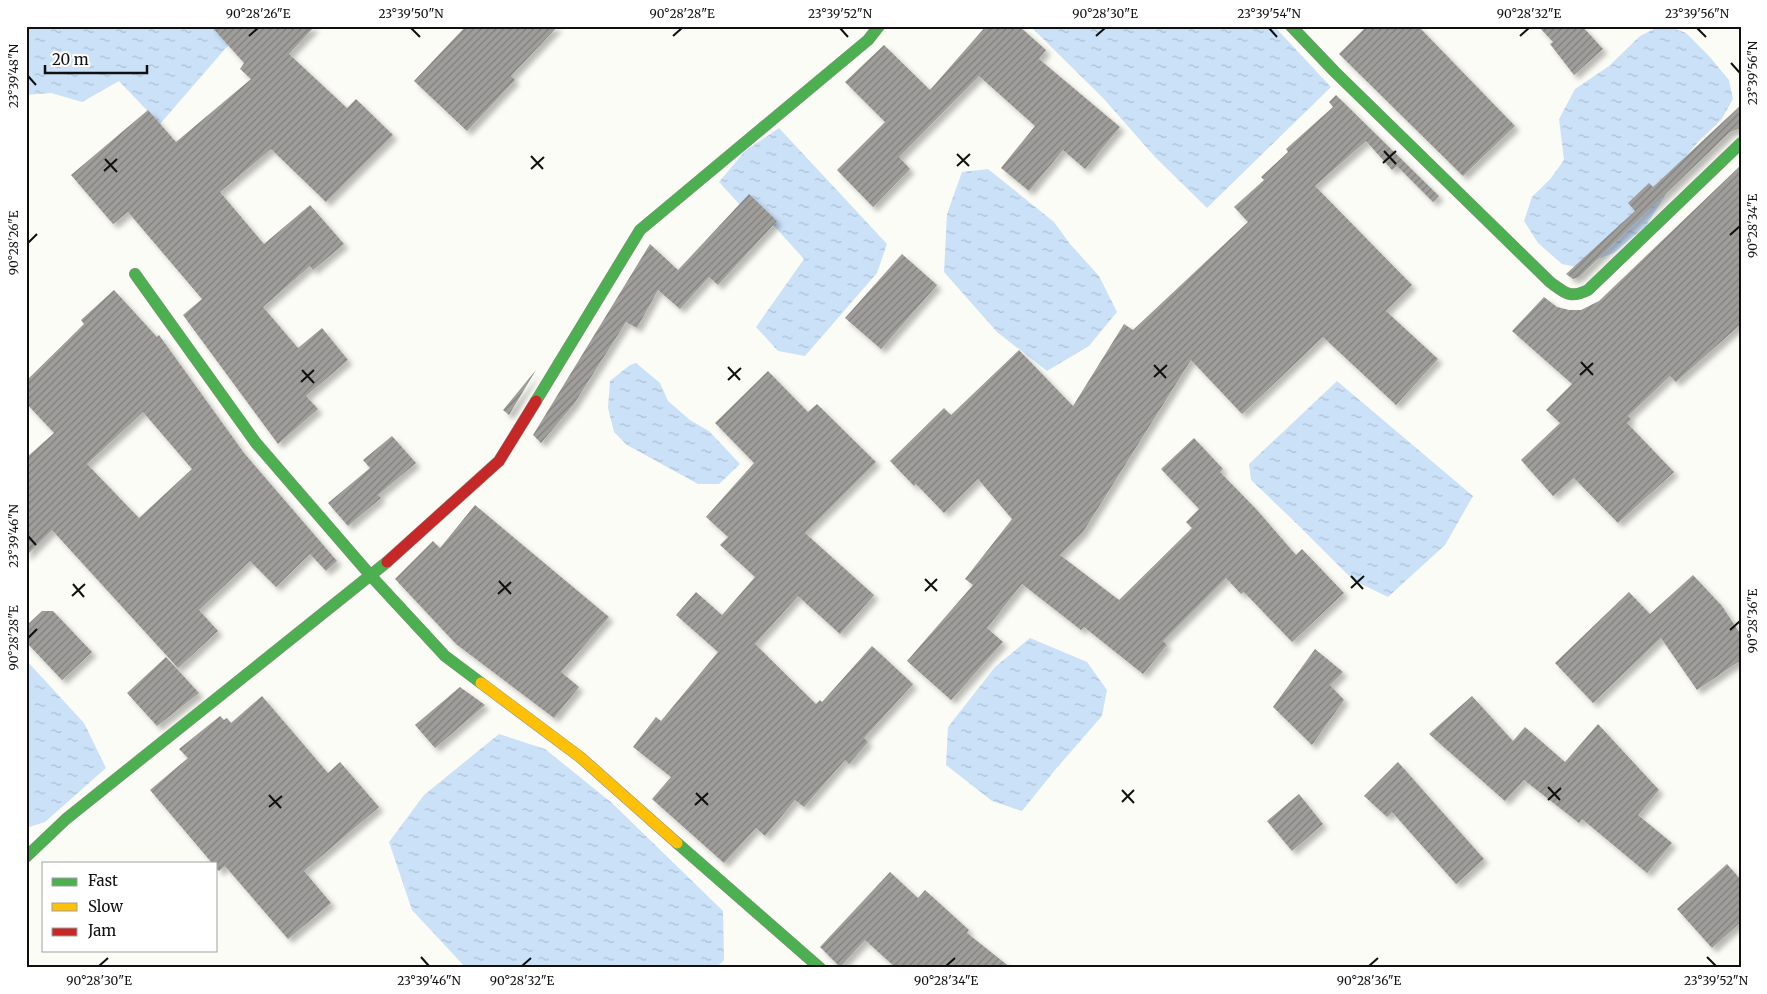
<svg xmlns="http://www.w3.org/2000/svg" width="1767" height="994" viewBox="0 0 1767 994" font-family="Merriweather,serif">
<style>
.water{fill:url(#water-ripples)}
.building{fill:url(#building-hatch);fill-rule:evenodd;filter:url(#shadow)}
.lines{fill:none;stroke-linecap:round;stroke-linejoin:round}
.fast-casing{stroke:#8d8d8a;stroke-width:12}
.slow-casing{stroke:#8d8d8a;stroke-width:12}
.jam-casing{stroke:#8d8d8a;stroke-width:12}
.fast{stroke:#4caf50;stroke-width:11}
.slow{stroke:#ffc107;stroke-width:11}
.jam{stroke:#c62828;stroke-width:11}
.ticks{fill:none;stroke:#101010;stroke-width:2}
.neatline{fill:none;stroke:#101010;stroke-width:2}
.ticks-label{font-size:12px;text-anchor:middle;fill:#101010}
</style>
<defs>
<pattern id="water-ripples" width="26" height="14" patternUnits="userSpaceOnUse" patternTransform="scale(1.25)"><rect width="26" height="14" fill="#cae1f8"/><path d="M2 4q2-2 4 0t4 0M15 11q2-2 4 0t4 0" fill="none" stroke="#acc0d4"/></pattern>
<pattern id="building-hatch" width="6" height="6" patternUnits="userSpaceOnUse" patternTransform="scale(1.25)"><rect width="6" height="6" fill="#a09e9b"/><path d="M-1 1l2-2M0 6l6-6M5 7l2-2" fill="none" stroke="#817f7d"/></pattern>
<filter id="shadow"><feDropShadow dx="4.5" dy="4.5" stdDeviation="2.5" flood-color="#0004"/></filter>
</defs>
<rect width="100%" height="100%" fill="#fcfcf6"/>
<g class="water">
<polygon points="26,26 248,26 225,49 160,124 119,81 82,102 51,93 26,95"/>
<polygon points="1030,26 1274,26 1331,87 1207,208 1155,157 1103,98"/>
<polygon points="1660,26 1667,26 1686,33 1709,56 1729,80 1733,99 1721,120 1699,141 1676,168 1666,194 1646,226 1614,253 1576,267 1562,264 1538,243 1524,221 1532,197 1551,178 1564,160 1559,119 1575,89 1609,66 1640,36"/>
<polygon points="779,128 887,244 877,273 805,356 778,351 756,327 804,259 774,226 750,216 719,182 745,151"/>
<polygon points="988,169 1054,222 1070,244 1099,276 1117,312 1089,346 1047,371 997,332 944,272 947,214 962,172"/>
<polygon points="636,363 660,383 668,401 690,420 709,431 740,464 719,484 698,484 627,445 614,432 608,408 610,381 630,365"/>
<polygon points="1337,381 1473,496 1445,545 1388,597 1353,580 1295,522 1251,480 1249,464"/>
<polygon points="1030,638 1087,662 1107,690 1102,716 1055,770 1022,811 992,801 946,765 948,727 995,667"/>
<polygon points="26,660 84,723 106,768 45,822 26,828"/>
<polygon points="499,734 545,749 612,803 723,911 724,960 716,968 466,968 412,910 389,842 424,795"/>
</g>
<g class="building">
<polygon points="211,26 315,26 289,54 347,108 356,99 393,135 326,202 271,149 220,192 264,244 310,205 344,244 313,270 310,266 263,307 298,348 322,328 348,360 306,396 318,409 278,444 183,315 202,299 128,212 113,224 71,175 148,110 176,142 251,79 240,69 244,63"/>
<polygon points="466,26 558,26 511,76 515,80 467,131 414,81"/>
<polygon points="986,26 1019,26 1046,50 1039,59 1120,127 1085,169 1063,150 1029,191 1001,168 1035,126 979,76 899,157 910,169 873,207 837,170 885,122 845,82 884,45 930,90"/>
<polygon points="1367,26 1418,26 1515,126 1463,176 1339,54"/>
<polygon points="1538,26 1582,26 1603,49 1574,75 1550,44 1553,42"/>
<polygon points="1336,95 1439,196 1433,202 1397,166 1392,170 1366,141 1315,186 1412,285 1386,311 1438,359 1396,405 1323,337 1242,414 1191,360 1083,532 1060,555 1119,600 1192,528 1186,522 1199,509 1161,469 1194,438 1223,469 1220,472 1257,510 1296,555 1302,549 1344,593 1292,642 1244,592 1241,594 1226,578 1163,641 1167,645 1143,674 1084,627 1081,630 1022,584 987,628 1003,642 951,700 907,661 973,585 965,579 1012,519 978,479 944,513 916,484 914,486 890,461 944,408 951,415 1019,350 1073,406 1124,324 1133,330 1248,222 1234,207 1264,180 1261,177 1288,152 1286,149 1333,107 1329,102"/>
<polygon points="1741,105 1741,128 1730,132 1579,277 1573,279 1566,274 1635,211 1628,203 1649,183 1653,187"/>
<polygon points="1741,165 1741,324 1676,382 1670,376 1628,416 1631,419 1627,423 1674,472 1618,523 1574,478 1553,496 1521,460 1560,423 1546,410 1572,384 1512,331 1544,297 1557,307 1569,310 1581,310 1599,301"/>
<polygon points="749,194 777,221 718,285 709,277 680,309 658,290 637,328 626,322 574,404 541,443 533,435 650,244 678,270"/>
<polygon points="902,254 937,285 881,349 845,318"/>
<path d="M114 290 157 337 159 335 244 453 337 561 326 571 310 554 276 587 250 561 199 610 218 631 178 668 52 530 26 556V458L54 433 26 403V381L84 324 81 320ZM143 412 192 469 139 518 87 464Z"/>
<polygon points="536,370 509,415 503,410"/>
<polygon points="768,371 808,412 817,404 876,462 805,533 874,595 840,634 798,596 755,644 816,704 820,700 822,702 872,646 913,684 864,738 868,742 849,764 845,760 804,807 795,800 765,836 756,828 724,863 652,799 671,777 633,747 656,717 661,721 718,652 676,615 696,592 722,615 755,577 720,545 728,537 706,517 754,463 715,423"/>
<polygon points="392,436 416,463 378,495 381,498 348,526 328,503 370,468 363,460"/>
<polygon points="475,505 609,617 561,672 579,687 554,718 456,644 395,579 433,541 440,548"/>
<polygon points="1693,575 1722,606 1741,635 1741,660 1697,690 1661,638 1593,703 1555,663 1629,592 1650,614"/>
<polygon points="42,611 53,611 92,652 62,680 26,642 26,626"/>
<polygon points="1315,649 1343,672 1330,685 1344,700 1312,745 1273,707"/>
<polygon points="166,657 199,693 157,726 127,693"/>
<polygon points="460,687 485,705 435,748 415,725"/>
<polygon points="262,696 328,773 340,762 379,807 304,871 331,903 288,939 225,866 219,871 216,868 216,863 212,863 150,790 188,758 179,749 220,716 224,720 227,718 231,723"/>
<polygon points="1472,696 1513,741 1525,727 1565,762 1598,724 1659,790 1638,815 1672,843 1647,873 1582,819 1579,823 1524,780 1505,801 1429,734"/>
<polygon points="1398,762 1484,859 1456,884 1392,812 1387,817 1364,796"/>
<polygon points="1299,794 1323,824 1292,851 1267,821"/>
<polygon points="1727,864 1741,880 1741,922 1712,948 1677,909"/>
<polygon points="890,872 918,898 925,890 969,930 967,933 1011,968 896,968 865,940 840,967 820,947"/>
</g>
<g class="lines">
<defs>
<g id="fast">
<path d="M1291 26 1335 72 1550 282C1565 293 1570 299 1588 290L1741 143"/>
<polyline points="135,274 256,443 371,576 445,656 481,683"/>
<polyline points="536,401 640,230 868,40 879,26"/>
<polyline points="677,843 820,968"/>
<polyline points="26,857 66,819 387,562"/>
</g>
<polyline id="slow" points="481,683 580,757 677,843"/>
<polyline id="jam" points="387,562 499,461 536,401"/>
</defs>
<use href="#fast" class="fast-casing"/>
<use href="#slow" class="slow-casing"/>
<use href="#jam" class="jam-casing"/>
<use href="#fast" class="fast"/>
<use href="#slow" class="slow"/>
<use href="#jam" class="jam"/>
</g>
<path class="ticks" d="M411 28 420 37M840 28 848 37M1269 28 1277 37M1697 28 1706 37M249 36 258 28M673 36 682 28M1096 36 1105 28M1520 36 1529 28M1731 63 1740 73M28 76 36 85M1384 151 1396 164M957 154 969 166M531 156 543 169M105 159 117 172M1383 163 1396 151M957 166 970 154M531 169 544 157M104 171 117 159M1730 235 1740 226M28 243 37 234M1581 362 1593 375M1154 365 1166 378M728 367 740 380M302 370 314 383M1580 375 1593 363M1154 377 1167 365M728 380 741 368M301 382 314 370M28 536 36 545M1351 576 1363 589M925 579 937 591M499 581 511 594M73 584 84 597M1351 588 1364 576M925 591 937 579M498 594 511 582M72 596 85 584M1730 630 1740 621M28 638 37 629M1548 787 1560 800M1122 790 1134 803M696 793 708 805M269 795 281 808M1548 800 1561 788M1122 802 1134 790M695 805 708 793M269 807 282 796M421 957 429 966M1707 957 1716 966M99 966 108 958M522 966 531 958M946 966 955 958M1369 966 1378 958"/>
<rect width="1767" height="994" fill="none" stroke="#ffffff" stroke-width="55"/>
<rect x="42" y="862" width="175" height="90" fill="#ffffff" stroke="#9f9f9f"/>
<rect x="52" y="878" width="25" height="8" fill="#4caf50" stroke="#9f9f9f"/>
<text x="88" y="886" font-size="15" fill="#101010">Fast</text>
<rect x="52" y="903" width="25" height="8" fill="#ffc107" stroke="#9f9f9f"/>
<text x="88" y="912" font-size="15" fill="#101010">Slow</text>
<rect x="52" y="928" width="25" height="8" fill="#c62828" stroke="#9f9f9f"/>
<text x="88" y="936" font-size="15" fill="#101010">Jam</text>
<path d="M45 65v8h102v-8" fill="none" stroke="#101010" stroke-width="2.5"/>
<text x="52" y="65" font-size="15" fill="#101010" stroke="#ffffff" stroke-width="4" paint-order="stroke">20 m</text>
<rect x="28" y="28" width="1712" height="938" class="neatline"/>
<g class="ticks-label">
<text x="258" y="18">90°28'26"E</text>
<text x="411" y="18">23°39'50"N</text>
<text x="682" y="18">90°28'28"E</text>
<text x="840" y="18">23°39'52"N</text>
<text x="1105" y="18">90°28'30"E</text>
<text x="1269" y="18">23°39'54"N</text>
<text x="1529" y="18">90°28'32"E</text>
<text x="1697" y="18">23°39'56"N</text>
<text transform="translate(1753 73) rotate(-90)" y="4">23°39'56"N</text>
<text transform="translate(14 76) rotate(-90)" y="4">23°39'48"N</text>
<text transform="translate(1753 226) rotate(-90)" y="4">90°28'34"E</text>
<text transform="translate(14 243) rotate(-90)" y="4">90°28'26"E</text>
<text transform="translate(14 536) rotate(-90)" y="4">23°39'46"N</text>
<text transform="translate(1753 621) rotate(-90)" y="4">90°28'36"E</text>
<text transform="translate(14 638) rotate(-90)" y="4">90°28'28"E</text>
<text x="99" y="985">90°28'30"E</text>
<text x="429" y="985">23°39'46"N</text>
<text x="522" y="985">90°28'32"E</text>
<text x="946" y="985">90°28'34"E</text>
<text x="1369" y="985">90°28'36"E</text>
<text x="1716" y="985">23°39'52"N</text>
</g>
</svg>
